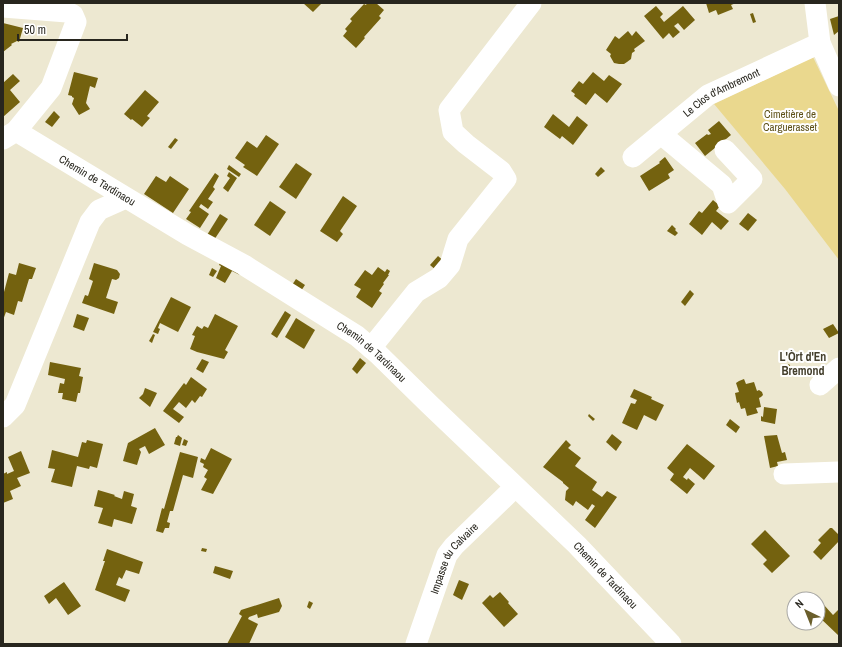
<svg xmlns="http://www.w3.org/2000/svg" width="842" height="647" viewBox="0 0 842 647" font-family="'Archivo Narrow',sans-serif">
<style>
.green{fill:#ead88e}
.building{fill:#74620f}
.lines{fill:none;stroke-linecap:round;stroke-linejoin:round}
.minor{stroke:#fff;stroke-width:21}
.labels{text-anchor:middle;stroke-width:4;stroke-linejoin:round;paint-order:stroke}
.street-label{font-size:11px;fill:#28261e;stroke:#fff}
.park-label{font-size:11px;fill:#5e5118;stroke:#fff}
.neighbourhood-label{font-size:12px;font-weight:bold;fill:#443f2d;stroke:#fff}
</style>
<rect width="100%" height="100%" fill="#ede8d1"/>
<polygon class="green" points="813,57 839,111 839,260 785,189 714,104"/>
<g class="building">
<polygon points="303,3 322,3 313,12"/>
<polygon points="367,3 376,3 384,10 379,16 381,18 364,37 365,38 356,48 343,36 347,31 345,29 352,21 350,19 364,4 366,5"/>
<polygon points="706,3 736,3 731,5 733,9 718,15 716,10 709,13"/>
<polygon points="656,6 663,14 660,17 664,22 683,6 695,20 684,30 678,23 674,26 680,32 673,38 669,33 663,39 644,16"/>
<polygon points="753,13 756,22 753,23 750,14"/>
<polygon points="839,16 839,31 834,35 830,19"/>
<polygon points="3,23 23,28 19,42 17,41 11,44 12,45 3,52"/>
<polygon points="628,31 632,36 636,31 645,41 634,49 635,51 632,53 631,59 627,62 624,64 619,64 614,63 610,56 611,54 606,50 615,36 619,39"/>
<polygon points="74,72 98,78 95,88 90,86 86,103 90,109 79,115 72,104 74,98 72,97 72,96 68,95"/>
<polygon points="593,72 604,81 609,75 622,84 607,103 595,93 586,105 574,96 575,94 571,91 579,81 583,84"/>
<polygon points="13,74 20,81 10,90 20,102 3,117 3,83"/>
<polygon points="145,90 159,102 147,116 150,118 142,127 132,119 131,120 124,114"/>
<polygon points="54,111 60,117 52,127 45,122"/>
<polygon points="553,114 569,127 577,116 588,125 573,145 562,136 560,139 544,127"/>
<polygon points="719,121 731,135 705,156 695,143 707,134 708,135 711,134 708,130"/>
<polygon points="266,135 279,144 257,176 243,167 245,165 235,158 247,141 257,148"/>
<polygon points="175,138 178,140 171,149 168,147"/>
<polygon points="665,157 674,170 668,174 670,178 649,191 640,176 660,163 659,162"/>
<polygon points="296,163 312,174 296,199 279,187"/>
<polygon points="229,165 241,174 239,177 227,169"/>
<polygon points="601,167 605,171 598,177 595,174"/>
<polygon points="229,172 237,178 228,192 223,188 230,178 227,176"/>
<polygon points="215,173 219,176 213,187 215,189 208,199 213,202 208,209 201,204 199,207 209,214 200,228 186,219 191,212 189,211"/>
<polygon points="156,176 166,182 170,176 189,189 173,213 144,194"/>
<polygon points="343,196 357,206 340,231 343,234 337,242 320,231"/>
<polygon points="713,200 720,206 716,211 729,221 721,230 712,222 702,235 689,224 699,211 702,213"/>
<polygon points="270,201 286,212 270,236 254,225"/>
<polygon points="748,213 757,220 748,231 739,224"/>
<polygon points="220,214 228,219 214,240 207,235"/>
<polygon points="672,225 676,229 675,230 678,233 675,236 667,231"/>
<polygon points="438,256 446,263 438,272 430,265"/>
<polygon points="222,258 240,275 232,271 225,283 216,278 221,266 219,265"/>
<polygon points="19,263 36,268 32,279 29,279 22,302 18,301 14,315 6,312 3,320 3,292 4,292 9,273 16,275"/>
<polygon points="94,263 117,270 120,274 119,278 116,280 112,279 106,298 118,302 114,314 82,303 85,295 88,296 93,281 89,279"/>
<polygon points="378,267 385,272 387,269 390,271 388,275 389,275 383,283 384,284 379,291 382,293 372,308 356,297 361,289 354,285 365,270 372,275"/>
<polygon points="212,268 217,271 213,277 209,275"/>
<polygon points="296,279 305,285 301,291 292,285"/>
<polygon points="690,290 694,294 685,306 681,302"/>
<polygon points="171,297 191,307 178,332 160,323 158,328 160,329 158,334 153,332"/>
<polygon points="285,311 291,315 277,338 271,334"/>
<polygon points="77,314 89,318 84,331 73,327"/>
<polygon points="215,314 238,326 225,350 228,352 224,359 197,352 190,349 195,336 192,335 197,326 202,329 204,326 208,328"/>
<polygon points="296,318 315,330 304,349 285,337"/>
<polygon points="833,324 839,333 829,338 823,329"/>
<polygon points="153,334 155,335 152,343 149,341"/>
<polygon points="360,358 366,363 357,374 352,369"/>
<polygon points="202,359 209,362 203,373 196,369"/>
<polygon points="50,362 81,368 79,376 83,377 80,393 78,393 76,402 62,399 63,393 58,393 60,383 64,384 65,379 48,375"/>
<polygon points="789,364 792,369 788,372 785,367"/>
<polygon points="191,377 207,389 202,397 200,396 195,403 192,400 186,408 179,402 173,409 184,417 179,423 163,411 184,383 186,385"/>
<polygon points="744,379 746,384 754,382 757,391 759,390 762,392 763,395 761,397 759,398 761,407 756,408 758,413 747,416 745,408 741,409 739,402 737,403 735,393 739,392 736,383 739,381"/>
<polygon points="145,388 157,393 150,407 139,398 143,394"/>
<polygon points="634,389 652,397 651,399 664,405 656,421 644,415 637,430 622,423 631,403 635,404 637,400 630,397"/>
<polygon points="764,407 777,409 775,424 761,421 761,416 763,417"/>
<polygon points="589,414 595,419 593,421 588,416"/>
<polygon points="730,419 740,427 736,433 726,425"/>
<polygon points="155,428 165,445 149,454 145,446 139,449 141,452 137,465 123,461 128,443"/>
<polygon points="612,434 622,442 616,451 606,442"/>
<polygon points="178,435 182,438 180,446 174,444 176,437 177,437"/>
<polygon points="777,435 782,453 785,452 787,460 777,462 778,466 770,468 764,436"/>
<polygon points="184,439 188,441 186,446 182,445"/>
<polygon points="87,440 103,444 97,468 90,466 89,469 77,466 72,487 51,482 55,469 48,468 52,450 78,457 82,442 86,443"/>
<polygon points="566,440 571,445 568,448 581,458 575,466 597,482 592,490 602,497 607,491 617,497 595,528 585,520 595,506 592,504 588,510 576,501 573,506 565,500 566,491 569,488 563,483 563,482 543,467"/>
<polygon points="687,444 715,466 704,480 690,468 683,477 687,480 688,478 695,484 687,494 670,480 674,474 667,468"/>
<polygon points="211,448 232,459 213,494 201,490 207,479 204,477 208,470 203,467 204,464 200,462 201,458 205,460"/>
<polygon points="21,451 30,473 17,478 21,486 10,491 13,499 3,503 3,474 7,472 7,474 14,471 8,457"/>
<polygon points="180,452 198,457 193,478 183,475 173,511 170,511 167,522 170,523 169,528 165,528 163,533 156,531 162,508 164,509"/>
<polygon points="98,490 115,495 114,496 122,499 124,491 134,494 131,506 137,508 132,524 114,519 112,527 98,523 103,508 94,506"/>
<polygon points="830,528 832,528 839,535 839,538 838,540 839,541 821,560 813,552 821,543 818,540"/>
<polygon points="765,530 790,556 772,573 763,564 767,560 751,544"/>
<polygon points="202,548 207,549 206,552 201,551"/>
<polygon points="107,549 143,562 139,574 126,570 122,579 119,577 116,585 130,590 125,602 95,590 105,561 103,561"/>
<polygon points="215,566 233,571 230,579 213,573"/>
<polygon points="459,580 469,584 462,600 453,595"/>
<polygon points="64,582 81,606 68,615 56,598 49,604 44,596"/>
<polygon points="500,592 509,602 508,603 518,614 504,627 482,603 490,595 493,598"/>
<polygon points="279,598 282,606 279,612 258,618 257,614 249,617 248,619 258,624 249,644 227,644 242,616 239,614 241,610"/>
<polygon points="309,601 313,603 310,609 307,607"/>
<polygon points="824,605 833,615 839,609 839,636 818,616 818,611"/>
</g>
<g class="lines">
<g class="minor">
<polyline points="815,3 820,43 839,86"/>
<polyline points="3,7 67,12 73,15 76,22 51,88 16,131 3,139"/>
<path id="s1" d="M16 131 188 235 244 265 357 336 378 354 429 404 577 545 671 644"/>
<polyline points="661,134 722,185 728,203 752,179 725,150"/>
<path id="s2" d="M633 157 708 95 820 43"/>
<polyline points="371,348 416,292 439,278 450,265 458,239 506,179 501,171 466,144 453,132 449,110 531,3"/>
<polyline points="820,385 839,368"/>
<polyline points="3,417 15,405 90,222 99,210 126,198"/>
<polyline points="784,474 839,472"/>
<path id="s3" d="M416 644 447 555 454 546 515 487"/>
</g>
</g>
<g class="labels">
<g class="street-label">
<text dy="4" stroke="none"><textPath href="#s2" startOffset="110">Le Clos d'Ambremont</textPath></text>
<text dy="4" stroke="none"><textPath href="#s1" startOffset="95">Chemin de Tardinaou</textPath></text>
<text dy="4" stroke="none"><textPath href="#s1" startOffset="419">Chemin de Tardinaou</textPath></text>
<text dy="4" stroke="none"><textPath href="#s3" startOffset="95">Impasse du Calvaire</textPath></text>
<text dy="4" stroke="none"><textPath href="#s1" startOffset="743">Chemin de Tardinaou</textPath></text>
</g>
<g class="park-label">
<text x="790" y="118">Cimetière de<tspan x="790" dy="13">Carguerasset</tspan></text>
</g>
<g class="neighbourhood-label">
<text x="803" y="361">L'Òrt d'En<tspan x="803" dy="14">Bremond</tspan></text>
</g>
</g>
<rect width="842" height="647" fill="none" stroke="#28261e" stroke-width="8"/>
<g transform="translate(806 611) rotate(317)"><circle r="19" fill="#ffffff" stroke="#a9a8a5"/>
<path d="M0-3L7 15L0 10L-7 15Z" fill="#6a5e2b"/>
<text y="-6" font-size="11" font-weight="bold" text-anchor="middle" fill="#28261e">N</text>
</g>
<path d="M18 34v6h109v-6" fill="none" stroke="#28261e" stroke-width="2"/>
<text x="24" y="34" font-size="12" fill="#28261e" stroke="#ffffff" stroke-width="3" paint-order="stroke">50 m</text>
</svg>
